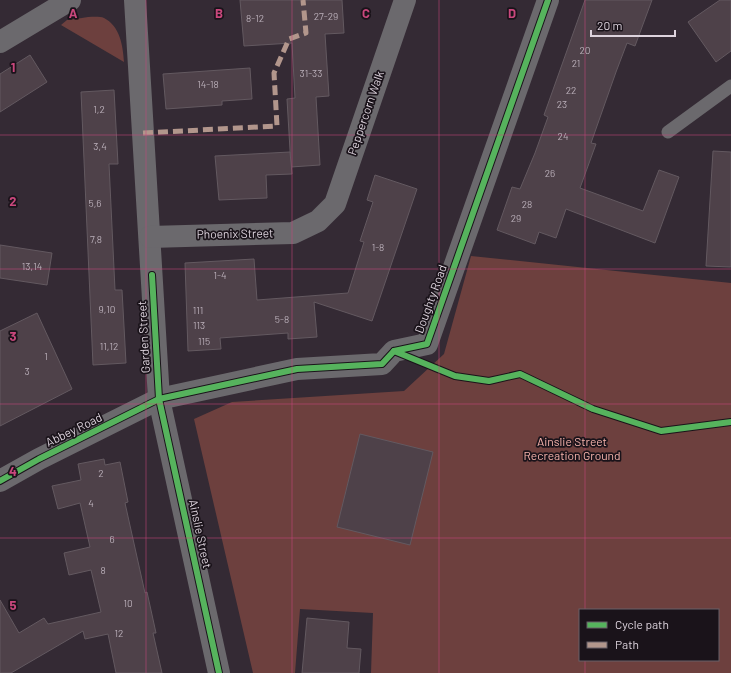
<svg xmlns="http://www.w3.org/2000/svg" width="731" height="673" viewBox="0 0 731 673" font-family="Barlow,sans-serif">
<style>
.green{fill:#6d403e;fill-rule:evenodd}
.building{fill:#4e4149;stroke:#635960}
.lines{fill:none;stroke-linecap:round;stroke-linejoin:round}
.service{stroke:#6b696d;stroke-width:13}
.minor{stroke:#6b696d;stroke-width:22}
.tertiary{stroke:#6b696d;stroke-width:22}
.quiet{stroke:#b2968c;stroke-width:5;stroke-dasharray:10 5;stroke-linecap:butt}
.cycleway-casing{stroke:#1a131a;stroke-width:8}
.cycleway{stroke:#56b35d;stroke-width:6}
.grid{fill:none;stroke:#c9477c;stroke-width:1;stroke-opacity:0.55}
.labels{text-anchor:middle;stroke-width:3.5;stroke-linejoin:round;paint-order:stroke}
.number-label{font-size:10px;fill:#b9aeb8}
.street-label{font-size:12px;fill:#ddd3dd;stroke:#1a131a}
.park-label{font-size:12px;fill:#f5b2ab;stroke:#1a131a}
.grid-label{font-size:13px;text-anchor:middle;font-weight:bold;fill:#c9477c;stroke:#1a131a;stroke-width:3.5;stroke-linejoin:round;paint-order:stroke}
</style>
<rect width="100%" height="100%" fill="#342a34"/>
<g class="green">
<path d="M82 18C88 17 99 16 104 18 120 26 123 46 124 62L61 25 67 20Z"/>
<path d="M471 256 731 283V673H371L373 613 300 609 295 673H253L194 419 232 402 404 391 444 354ZM580 610H718V660H580Z"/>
</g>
<g class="building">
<polygon points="240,0 342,0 344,33 325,34 329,96 316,97 320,165 291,167 287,99 295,98 292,43 244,46"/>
<polygon points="585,0 652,0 635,46 627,43 616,72 591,143 596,144 580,188 643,211 659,170 679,177 655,243 566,209 556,238 539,232 535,244 497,230 512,187 520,189 535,153 548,117 544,115"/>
<polygon points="720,0 731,0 731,51 716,62 688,22"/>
<polygon points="30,55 47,82 0,112 0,74"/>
<polygon points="250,68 252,99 222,101 222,105 166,109 163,74"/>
<polygon points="114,90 118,164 109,164 115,290 122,290 126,363 93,365 81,92"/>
<polygon points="713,151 731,152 731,267 706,266"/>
<polygon points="290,152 292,174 266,175 267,198 219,200 215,156"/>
<polygon points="375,175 417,189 372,321 314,302 317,337 288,339 288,333 220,338 221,349 188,351 185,263 254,259 257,300 348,293 364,242 360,241 373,202 367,200"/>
<polygon points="0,245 52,253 47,285 0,278"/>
<polygon points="37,313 72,389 0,426 0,331"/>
<polygon points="360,434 433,452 410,545 337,527"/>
<polygon points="104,459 105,465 120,462 128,502 125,503 145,593 147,592 156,633 153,633 162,673 116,673 108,634 85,639 83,631 11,673 0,673 0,600 19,633 44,618 48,624 101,612 91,570 69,575 64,553 90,547 80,503 58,509 52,486 81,480 78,464"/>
<polygon points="307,618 349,622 347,648 361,649 359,673 302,673"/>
</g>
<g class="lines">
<polyline class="service" points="668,132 731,86"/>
<g class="minor">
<polyline points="135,0 159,399 219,673"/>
<polyline points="0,42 70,0"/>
<polyline points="150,237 293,233 318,221 335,204 405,0"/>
</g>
<polyline class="tertiary" points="0,481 39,459 159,399 297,369 382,364 394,351 427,344 548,0"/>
<polyline class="quiet" points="143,133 277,126 274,73 289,39 306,33 303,0"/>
<defs>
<g id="cycleway">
<polyline points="152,275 159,399 219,673"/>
<polyline points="394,351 455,376 489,381 520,374 593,409 661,431 731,422"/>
<polyline points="0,481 39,459 159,399 297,369 382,364 394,351 427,344 548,0"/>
</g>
</defs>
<use href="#cycleway" class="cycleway-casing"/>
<use href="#cycleway" class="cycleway"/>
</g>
<path class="grid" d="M146 0V673M292 0V673M439 0V673M585 0V610M0 135H731M0 269H731M0 404H731M0 538H731M585 660V673"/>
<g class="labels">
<g class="number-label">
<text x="326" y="20">27-29</text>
<text x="255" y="22">8-12</text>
<text x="585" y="54">20</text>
<text x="576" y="67">21</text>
<text x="311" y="77">31-33</text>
<text x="208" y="88">14-18</text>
<text x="571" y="94">22</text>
<text x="562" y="108">23</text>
<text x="99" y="113">1,2</text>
<text x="563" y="140">24</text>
<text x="100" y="150">3,4</text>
<text x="550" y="177">26</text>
<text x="95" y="207">5,6</text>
<text x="527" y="208">28</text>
<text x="516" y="222">29</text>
<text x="96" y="243">7,8</text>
<text x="378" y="251">1-8</text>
<text x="32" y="270">13,14</text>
<text x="220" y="279">1-4</text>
<text x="107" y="313">9,10</text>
<text x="198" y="314">111</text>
<text x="282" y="323">5-8</text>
<text x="199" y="329">113</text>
<text x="204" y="345">115</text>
<text x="109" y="350">11,12</text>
<text x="46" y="360">1</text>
<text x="27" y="375">3</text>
<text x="101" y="477">2</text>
<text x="91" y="507">4</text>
<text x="112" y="543">6</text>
<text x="103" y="574">8</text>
<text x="128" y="607">10</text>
<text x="119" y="637">12</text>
</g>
<g class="street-label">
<text transform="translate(366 113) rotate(-71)" y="4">Peppercorn Walk</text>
<text transform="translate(235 234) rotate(-1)" y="4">Phoenix Street</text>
<text transform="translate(431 299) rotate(-70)" y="4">Doughty Road</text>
<text transform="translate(144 337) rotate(-93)" y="4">Garden Street</text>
<text transform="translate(74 430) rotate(-26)" y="4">Abbey Road</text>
<text transform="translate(200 534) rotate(78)" y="4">Ainslie Street</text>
</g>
<g class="park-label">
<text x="572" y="446">Ainslie Street<tspan x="572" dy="14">Recreation Ground</tspan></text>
</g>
</g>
<g class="grid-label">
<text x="73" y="18">A</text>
<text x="219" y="18">B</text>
<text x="366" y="18">C</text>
<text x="512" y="18">D</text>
<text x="13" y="72">1</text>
<text x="13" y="206">2</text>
<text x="13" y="341">3</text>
<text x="13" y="476">4</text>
<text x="13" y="610">5</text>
</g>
<rect x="579" y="609" width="140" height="52" fill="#1a131a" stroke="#686068"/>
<rect x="587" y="622" width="20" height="6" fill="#56b35d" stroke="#686068"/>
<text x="615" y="629" font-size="12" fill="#ddd3dd">Cycle path</text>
<rect x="587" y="642" width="20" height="6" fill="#b2968c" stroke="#686068"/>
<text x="615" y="649" font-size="12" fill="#ddd3dd">Path</text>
<path d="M591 30v6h84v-6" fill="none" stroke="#ddd3dd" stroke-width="2"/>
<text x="597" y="30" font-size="12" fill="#ddd3dd" stroke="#1a131a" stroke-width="3" paint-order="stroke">20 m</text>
</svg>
